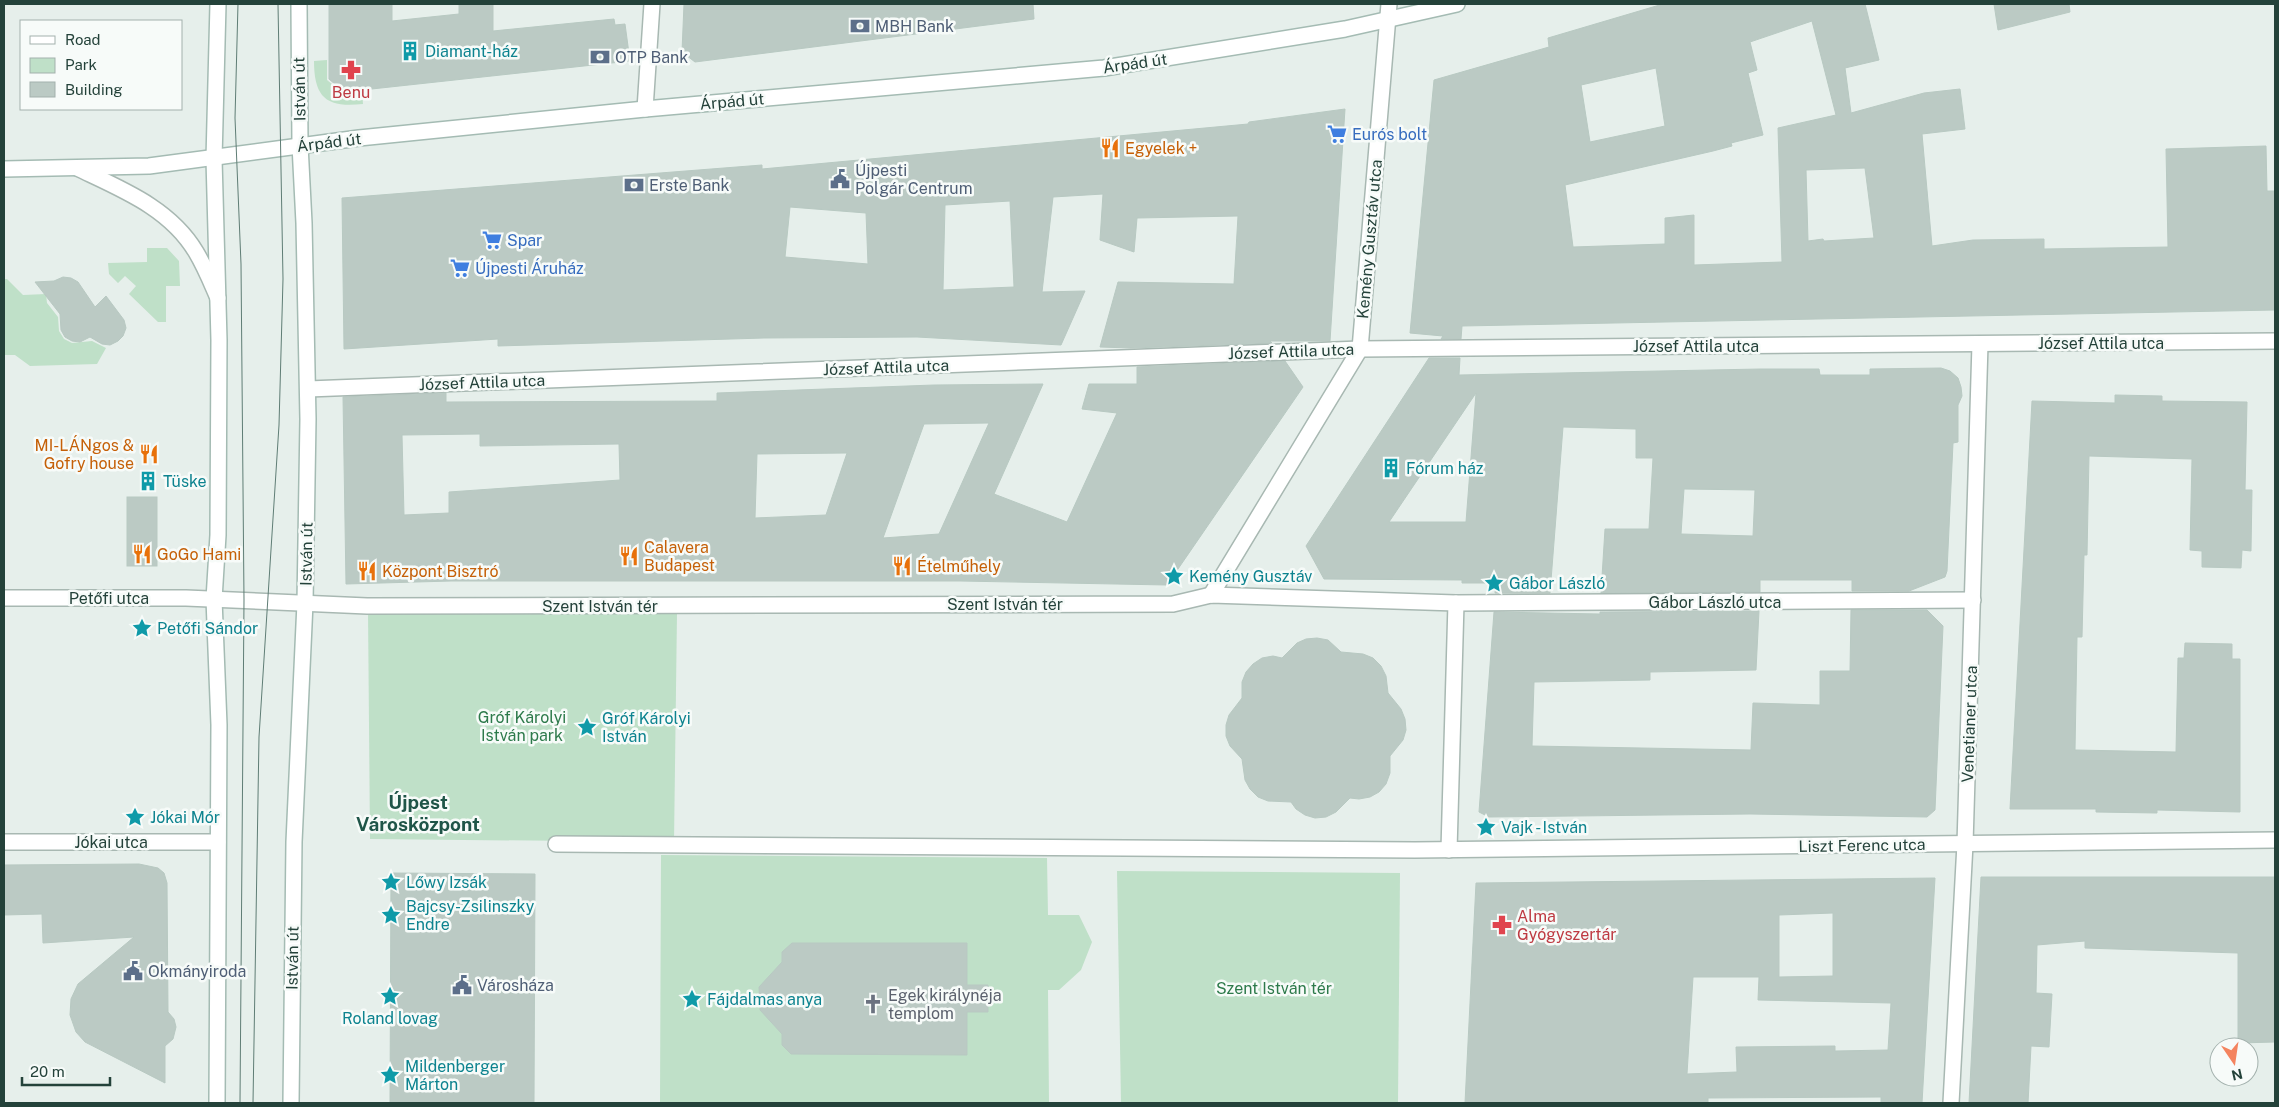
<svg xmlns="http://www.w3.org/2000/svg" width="2279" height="1107" viewBox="0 0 2279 1107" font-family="'Public Sans',sans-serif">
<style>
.green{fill:#bfe0c8}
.building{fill:#bbcac4;stroke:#b8c9c2;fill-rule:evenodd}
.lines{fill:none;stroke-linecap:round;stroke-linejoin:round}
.street-casing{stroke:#a8b8b2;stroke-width:18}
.secondary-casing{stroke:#a4bbb3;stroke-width:18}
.street{stroke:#fff;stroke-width:15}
.secondary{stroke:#fff;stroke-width:15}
.tram{stroke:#5f7d75;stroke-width:1}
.labels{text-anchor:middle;stroke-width:5;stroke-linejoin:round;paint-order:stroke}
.service-label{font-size:16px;fill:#4e5e75;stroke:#f7fbf9;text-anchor:start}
.culture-label{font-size:16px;fill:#0d838f;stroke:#f7fbf9;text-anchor:start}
.street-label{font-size:16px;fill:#24423a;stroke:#f7fbf9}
.health-label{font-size:16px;fill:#be3a42;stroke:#f7fbf9}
.shop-label{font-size:16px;fill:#366cbe;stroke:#f7fbf9;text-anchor:start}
.food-label{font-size:16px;fill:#c56008;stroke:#f7fbf9;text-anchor:start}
.park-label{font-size:16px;fill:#2d7a4b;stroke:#f7fbf9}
.worship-label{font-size:16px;fill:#5b616d;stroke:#f7fbf9;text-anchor:start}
.quarter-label{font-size:19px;font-weight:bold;fill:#1f5548;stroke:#f7fbf9}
</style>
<rect width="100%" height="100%" fill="#e6efeb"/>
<g class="green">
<path d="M327 60V80L344 94 362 92 363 104C327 108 314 98 314 61Z"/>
<polygon points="147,248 167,248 179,261 180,286 166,286 166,322 158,322 129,294 136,286 125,276 118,283 109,274 108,263 147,262"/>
<polygon points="4,279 7,279 23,295 46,294 47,303 58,317 59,331 64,339 72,343 92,341 106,348 97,364 30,366 15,355 4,355"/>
<polygon points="368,610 677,613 674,842 370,839"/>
<polygon points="661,855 1047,858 1048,915 1079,915 1092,942 1081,970 1059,990 1048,990 1049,1103 660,1103"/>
<polygon points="1117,871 1400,873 1398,1103 1121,1103"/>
</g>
<g class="building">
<polygon points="329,4 392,4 392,21 459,14 459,4 493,4 493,31 614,19 615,25 625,24 630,61 344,92 329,79"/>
<polygon points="684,4 1033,4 1034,19 695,62 682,52"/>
<path d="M1663 4H1865L1879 60 1845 68 1851 113 1924 93 1960 89 1965 129 1922 134 1932 246 1973 240 2044 239V249L2168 247 2166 149 2266 146 2267 191H2275V310L1462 326 1461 339H1441L1443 336 1410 333 1434 80 1549 47 1548 38ZM1812 21 1836 115 1778 128 1782 262 1694 265V215L1665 218V244L1573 247 1565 185 1713 151 1732 146 1731 143 1763 135 1748 73 1757 70 1750 42ZM1656 68 1665 126 1590 142 1581 85ZM1865 168 1874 238 1824 241 1823 239 1808 241 1806 170Z"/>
<polygon points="1994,4 2069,4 2070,12 1998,30"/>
<path d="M1345 109 1330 341H1270L1272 343 1131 348 1100 347 1118 282 1234 284 1238 216 1137 218 1134 252 1100 240 1103 194 1053 197 1042 292 1085 291 1061 345 917 337 764 338 498 346V339L344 349 342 198 762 165V169L1248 124 1249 122ZM1010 201 1014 287 943 290 945 205ZM790 207 866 213 868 264 785 257Z"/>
<polygon points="63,277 71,278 78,282 95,307 106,296 124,320 126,328 123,336 118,341 110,345 102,344 90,337 80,342 72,341 65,337 61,330 60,314 35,282 54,281"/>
<path d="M1429 358H1460L1459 375 1760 369H1819L1820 375H1870V369L1941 368 1950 371 1958 378 1961 387 1962 396 1958 405V442L1953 443 1947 571 1945 577 1909 591H1852V580H1760V592L1601 593 1605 529H1649L1653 458H1636V429L1563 427 1550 593H1495L1496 583H1462V580L1324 579 1306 546ZM1476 393 1466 522H1389ZM1684 489 1755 490 1753 536 1681 534Z"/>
<path d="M1285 361 1303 387 1167 585 960 581H451L346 584 343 397 446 393V402L717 401V393L934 385 1043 384 994 494 1067 522 1117 413 1082 409 1089 384H1137V367ZM989 423 939 534 883 538 924 424ZM480 434V446L619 444 620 480 449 492V513L404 515 402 435ZM847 453 826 515 755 518 757 454Z"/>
<polygon points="2115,395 2162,396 2162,401 2247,402 2245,490 2252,490 2251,551 2242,550 2241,568 2202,567 2202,551 2190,550 2192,459 2089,456 2087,555 2084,555 2082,637 2077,637 2075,750 2176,752 2178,658 2184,658 2185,643 2232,644 2232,659 2240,659 2240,812 2157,810 2157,813 2096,812 2096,809 2010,809 2032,401 2115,403"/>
<rect x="127" y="497" width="30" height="69"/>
<polygon points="1851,610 1927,610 1943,626 1935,810 1927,817 1750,814 1489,817 1479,812 1494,612 1600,614 1600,612 1759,611 1756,670 1650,672 1650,680 1534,682 1532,746 1751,750 1753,703 1820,705 1820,671 1850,671"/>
<polygon points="1317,638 1328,640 1341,652 1363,654 1373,658 1381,666 1386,676 1388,693 1401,709 1405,719 1406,730 1403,740 1390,756 1390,773 1386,784 1379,792 1370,797 1359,799 1350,798 1336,812 1326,817 1315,818 1305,815 1296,809 1291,802 1268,801 1258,797 1250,789 1245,780 1242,759 1230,746 1226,736 1226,725 1229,715 1242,698 1242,682 1246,672 1253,664 1262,658 1273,656 1282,658 1297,643 1306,639"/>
<polygon points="139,864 158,868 164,873 167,883 168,1012 174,1019 176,1027 173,1039 165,1046 165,1083 85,1042 76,1032 70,1015 71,999 78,984 134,937 43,943 42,914 4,915 4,865"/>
<polygon points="391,873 535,874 534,1103 390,1103"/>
<polygon points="1981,877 2275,877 2275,1042 2238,1043 2238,953 2085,948 2085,941 2037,945 2036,993 2052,994 2049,1047 2031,1046 2028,1103 1969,1103"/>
<path d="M1935 878 1922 1103H1881V1097L1708 1098V1103H1465L1476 883ZM1833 913V976L1779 977V915ZM1693 977H1759L1758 1000 1891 1003 1888 1050 1835 1051V1046L1736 1047 1737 1072 1687 1074Z"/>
<polygon points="792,943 967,943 967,985 988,985 988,1012 967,1012 967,1055 791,1054 782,1045 782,1034 760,1010 759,987 782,962 782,952"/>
</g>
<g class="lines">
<defs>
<g id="street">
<polyline points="645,109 652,4"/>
<path d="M77 168C121 189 170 208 196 252 205 267 211 282 218 298"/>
<polyline points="308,389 1360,349 2275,341"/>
<polyline points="1211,595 1360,349 1389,4"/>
<polyline points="4,598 186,598 367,606 1173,604 1211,595 1456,603 1973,600"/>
<polyline points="4,842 218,842"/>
<polyline points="556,844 1415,850 2275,840"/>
<polyline points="1449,850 1456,603"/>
<polyline points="1951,1103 1965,844 1980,344"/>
</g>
<g id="secondary">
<polyline points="4,169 149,166 359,138 645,109 1104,68 1345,29 1457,4"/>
<polyline points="217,1103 219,725 214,599 218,535 219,340 214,159 218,4"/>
<polyline points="291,1103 294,842 305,603 308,419 304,223 300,145 299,4"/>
</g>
</defs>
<use href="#street" class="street-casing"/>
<use href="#secondary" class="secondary-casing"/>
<use href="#street" class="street"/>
<use href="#secondary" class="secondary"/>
<g class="tram">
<polyline points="238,4 235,118 241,264 244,600 240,1103"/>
<polyline points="253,1103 259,737 279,425 283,279 278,4"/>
</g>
</g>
<defs>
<symbol id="bank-bare" viewBox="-9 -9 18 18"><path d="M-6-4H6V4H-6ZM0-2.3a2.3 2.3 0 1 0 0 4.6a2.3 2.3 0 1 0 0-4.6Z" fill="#5c6f8a" stroke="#f7fbf9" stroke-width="2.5" paint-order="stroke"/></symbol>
<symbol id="building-bare" viewBox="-9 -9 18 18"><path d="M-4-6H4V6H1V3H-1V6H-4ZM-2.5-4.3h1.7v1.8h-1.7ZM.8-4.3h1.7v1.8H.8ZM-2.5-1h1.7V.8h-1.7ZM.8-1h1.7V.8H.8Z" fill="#0f9aa8" stroke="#f7fbf9" stroke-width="2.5" paint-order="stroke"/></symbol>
<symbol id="pharmacy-bare" viewBox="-9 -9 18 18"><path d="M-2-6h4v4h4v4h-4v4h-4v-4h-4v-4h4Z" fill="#e0444e" stroke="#f7fbf9" stroke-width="2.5" paint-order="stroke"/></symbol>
<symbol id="supermarket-bare" viewBox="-9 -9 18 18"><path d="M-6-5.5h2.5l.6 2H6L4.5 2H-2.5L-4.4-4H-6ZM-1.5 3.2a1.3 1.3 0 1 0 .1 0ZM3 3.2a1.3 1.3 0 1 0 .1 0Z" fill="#3f7fe0" stroke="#f7fbf9" stroke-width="2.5" paint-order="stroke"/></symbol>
<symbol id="restaurant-bare" viewBox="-9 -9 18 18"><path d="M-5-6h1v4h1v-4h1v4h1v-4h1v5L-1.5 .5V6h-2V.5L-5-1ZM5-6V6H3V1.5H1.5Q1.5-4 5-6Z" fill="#e8710a" stroke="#f7fbf9" stroke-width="2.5" paint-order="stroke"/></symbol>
<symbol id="civic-bare" viewBox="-9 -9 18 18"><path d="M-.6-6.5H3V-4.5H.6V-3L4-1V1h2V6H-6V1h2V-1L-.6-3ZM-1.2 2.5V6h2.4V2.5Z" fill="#5c6f8a" stroke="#f7fbf9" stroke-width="2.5" paint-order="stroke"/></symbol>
<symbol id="sight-bare" viewBox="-9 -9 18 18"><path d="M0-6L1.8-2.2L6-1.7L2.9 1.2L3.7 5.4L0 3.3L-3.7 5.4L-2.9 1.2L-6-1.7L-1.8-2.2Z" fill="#0f9aa8" stroke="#f7fbf9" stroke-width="2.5" paint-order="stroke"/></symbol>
<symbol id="church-bare" viewBox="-9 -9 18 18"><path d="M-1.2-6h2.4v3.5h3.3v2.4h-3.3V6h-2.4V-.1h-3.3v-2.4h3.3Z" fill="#6b7280" stroke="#f7fbf9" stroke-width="2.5" paint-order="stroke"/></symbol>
</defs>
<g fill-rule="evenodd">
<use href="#bank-bare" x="846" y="12" width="28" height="28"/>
<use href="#building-bare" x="396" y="37" width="28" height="28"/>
<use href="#bank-bare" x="586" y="43" width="28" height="28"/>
<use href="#pharmacy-bare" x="337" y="56" width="28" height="28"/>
<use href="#supermarket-bare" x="1323" y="120" width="28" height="28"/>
<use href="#restaurant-bare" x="1096" y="134" width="28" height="28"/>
<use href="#civic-bare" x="826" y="165" width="28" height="28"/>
<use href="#bank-bare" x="620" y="171" width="28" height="28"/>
<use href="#supermarket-bare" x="478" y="226" width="28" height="28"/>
<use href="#supermarket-bare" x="446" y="254" width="28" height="28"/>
<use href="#restaurant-bare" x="135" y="440" width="28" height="28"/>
<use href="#building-bare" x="1377" y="454" width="28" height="28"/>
<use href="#building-bare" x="134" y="467" width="28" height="28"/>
<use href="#restaurant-bare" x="128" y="540" width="28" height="28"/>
<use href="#restaurant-bare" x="615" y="542" width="28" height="28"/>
<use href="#restaurant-bare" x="888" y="552" width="28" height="28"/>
<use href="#restaurant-bare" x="353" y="557" width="28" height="28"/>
<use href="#sight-bare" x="1160" y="562" width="28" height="28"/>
<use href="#sight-bare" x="1480" y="569" width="28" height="28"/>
<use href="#sight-bare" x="128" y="614" width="28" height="28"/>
<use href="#sight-bare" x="573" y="713" width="28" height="28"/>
<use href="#sight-bare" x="121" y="803" width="28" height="28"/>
<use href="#sight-bare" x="1472" y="813" width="28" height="28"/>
<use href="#sight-bare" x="377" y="868" width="28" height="28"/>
<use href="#sight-bare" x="377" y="901" width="28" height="28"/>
<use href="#pharmacy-bare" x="1488" y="911" width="28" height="28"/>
<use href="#civic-bare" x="119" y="957" width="28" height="28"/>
<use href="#civic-bare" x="448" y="971" width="28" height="28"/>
<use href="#sight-bare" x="376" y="982" width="28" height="28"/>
<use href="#sight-bare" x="678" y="985" width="28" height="28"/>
<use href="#church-bare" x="859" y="990" width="28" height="28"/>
<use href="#sight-bare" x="376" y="1061" width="28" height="28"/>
</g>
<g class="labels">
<g class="service-label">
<text x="875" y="32">MBH Bank</text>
<text x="615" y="63">OTP Bank</text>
<text x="855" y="176">Újpesti<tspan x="855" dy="18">Polgár Centrum</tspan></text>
<text x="649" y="191">Erste Bank</text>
<text x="148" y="977">Okmányiroda</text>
<text x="477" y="991">Városháza</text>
</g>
<g class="culture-label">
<text x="425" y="57">Diamant-ház</text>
<text x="1406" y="474">Fórum ház</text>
<text x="163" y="487">Tüske</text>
<text x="1189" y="582">Kemény Gusztáv</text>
<text x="1509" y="589">Gábor László</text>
<text x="157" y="634">Petőfi Sándor</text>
<text x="602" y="724">Gróf Károlyi<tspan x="602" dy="18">István</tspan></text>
<text x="150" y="823">Jókai Mór</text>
<text x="1501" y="833">Vajk - István</text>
<text x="406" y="888">Lőwy Izsák</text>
<text x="406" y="912">Bajcsy-Zsilinszky<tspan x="406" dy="18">Endre</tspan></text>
<text x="707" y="1005">Fájdalmas anya</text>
<text x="390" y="1024" text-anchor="middle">Roland lovag</text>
<text x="405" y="1072">Mildenberger<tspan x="405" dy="18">Márton</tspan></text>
</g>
<g class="street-label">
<text transform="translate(1135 63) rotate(-8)" y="6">Árpád út</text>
<text transform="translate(299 89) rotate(-91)" y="6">István út</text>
<text transform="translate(732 101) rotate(-5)" y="6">Árpád út</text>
<text transform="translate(329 142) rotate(-7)" y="6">Árpád út</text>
<text transform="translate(1369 239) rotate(-85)" y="6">Kemény Gusztáv utca</text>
<text x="2101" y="349">József Attila utca</text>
<text x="1696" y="352">József Attila utca</text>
<text transform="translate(1291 351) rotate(-2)" y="6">József Attila utca</text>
<text transform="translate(886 367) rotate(-2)" y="6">József Attila utca</text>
<text transform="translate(482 382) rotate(-2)" y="6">József Attila utca</text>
<text transform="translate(306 554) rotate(-89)" y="6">István út</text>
<text x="109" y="604">Petőfi utca</text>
<text x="1715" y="608">Gábor László utca</text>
<text x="1005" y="610">Szent István tér</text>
<text x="600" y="612">Szent István tér</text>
<text transform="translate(1969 724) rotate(-88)" y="6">Venetianer utca</text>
<text x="111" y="848">Jókai utca</text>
<text transform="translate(1862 845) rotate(-1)" y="6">Liszt Ferenc utca</text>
<text transform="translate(292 958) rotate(-89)" y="6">István út</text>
</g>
<g class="health-label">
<text x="351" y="98">Benu</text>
<text x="1517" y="922" text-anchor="start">Alma<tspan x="1517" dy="18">Gyógyszertár</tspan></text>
</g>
<g class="shop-label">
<text x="1352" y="140">Eurós bolt</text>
<text x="507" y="246">Spar</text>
<text x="475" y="274">Újpesti Áruház</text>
</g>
<g class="food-label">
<text x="1125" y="154">Egyelek +</text>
<text x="134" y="451" text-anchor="end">MI-LÁNgos &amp;<tspan x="134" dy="18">Gofry house</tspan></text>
<text x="644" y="553">Calavera<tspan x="644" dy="18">Budapest</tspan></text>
<text x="157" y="560">GoGo Hami</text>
<text x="917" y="572">Ételműhely</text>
<text x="382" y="577">Központ Bisztró</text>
</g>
<g class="park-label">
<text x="522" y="723">Gróf Károlyi<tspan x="522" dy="18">István park</tspan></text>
<text x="1274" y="994">Szent István tér</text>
</g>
<g class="worship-label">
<text x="888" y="1001">Egek királynéja<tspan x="888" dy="18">templom</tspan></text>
</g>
<g class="quarter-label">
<text x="418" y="809">Újpest<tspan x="418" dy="22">Városközpont</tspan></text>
</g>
</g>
<rect width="2279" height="1107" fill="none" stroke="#24423a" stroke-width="10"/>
<rect x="20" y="20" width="162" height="90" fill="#f7fbf9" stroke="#a3b1ad"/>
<rect x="30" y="36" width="25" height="8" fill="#ffffff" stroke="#a3b1ad"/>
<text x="65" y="45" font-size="15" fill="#24423a">Road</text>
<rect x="30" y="58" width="25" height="15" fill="#bfe0c8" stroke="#a3b1ad"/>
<text x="65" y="70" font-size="15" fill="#24423a">Park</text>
<rect x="30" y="82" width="25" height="15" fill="#bbcac4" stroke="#a3b1ad"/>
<text x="65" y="95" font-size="15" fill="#24423a">Building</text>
<g transform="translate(2234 1062) rotate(167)"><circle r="24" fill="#f7fbf9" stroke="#a3b1ad"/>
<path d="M0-4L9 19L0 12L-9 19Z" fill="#f4845f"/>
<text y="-8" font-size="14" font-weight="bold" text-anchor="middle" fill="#24423a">N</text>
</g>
<path d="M22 1077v8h88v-8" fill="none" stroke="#24423a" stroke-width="2.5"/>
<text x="30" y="1077" font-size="15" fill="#24423a" stroke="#f7fbf9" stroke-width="4" paint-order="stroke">20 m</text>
</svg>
